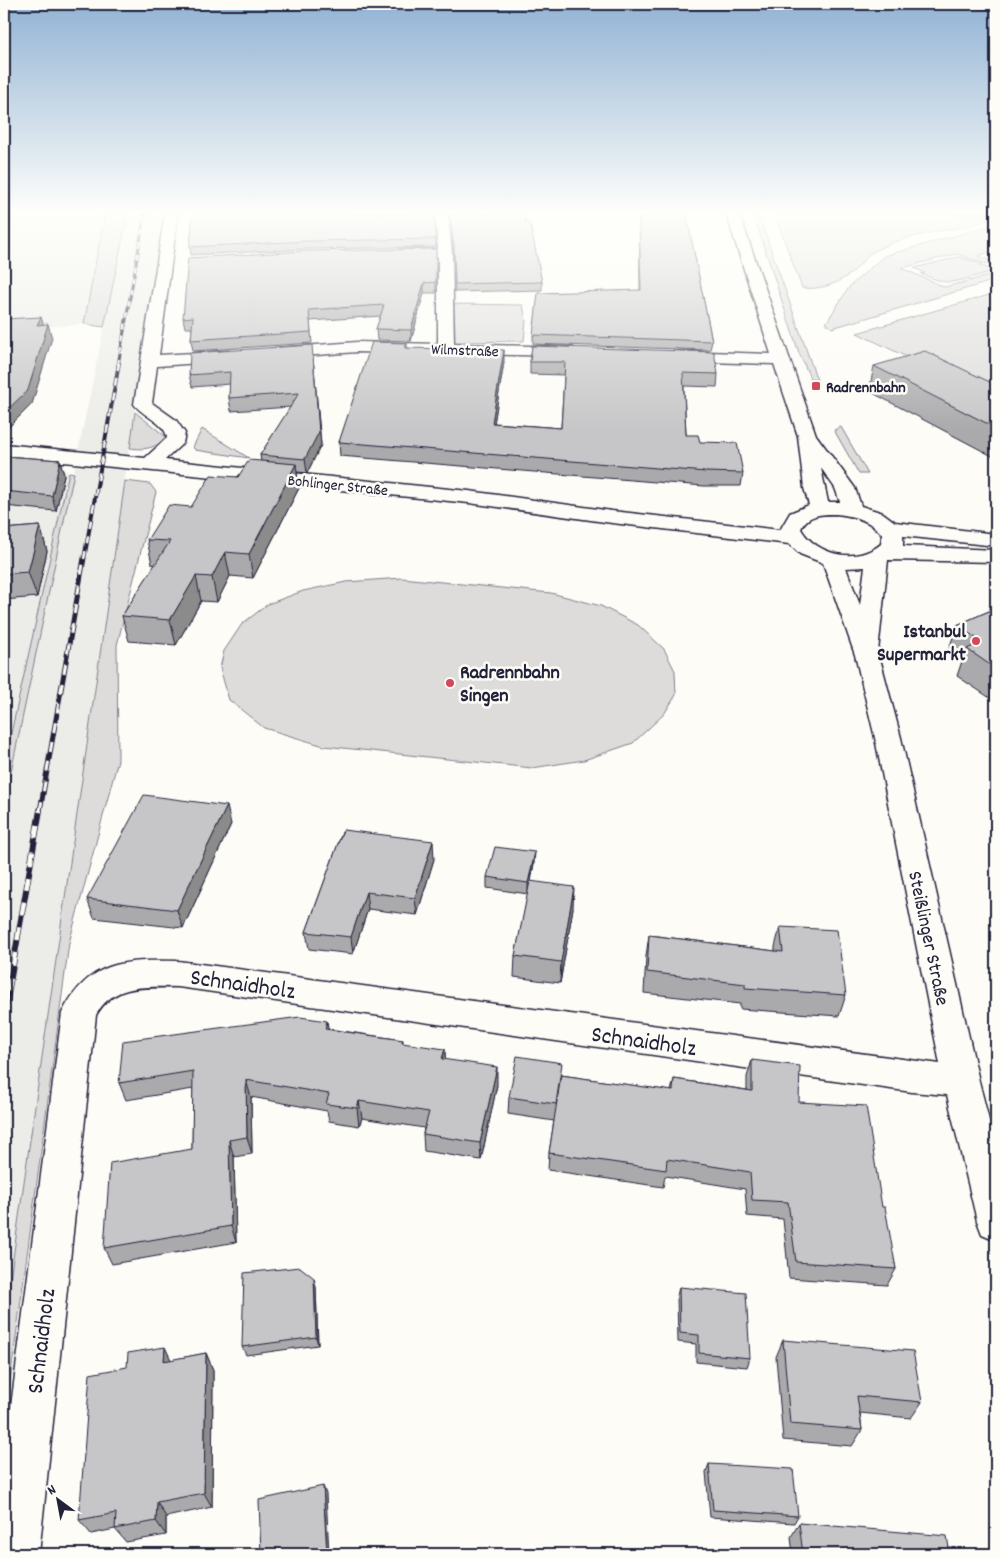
<svg xmlns="http://www.w3.org/2000/svg" width="1000" height="1558" viewBox="0 0 1000 1558" font-family="Dekko,sans-serif">
<style>
.built{fill:#ecece9}
.green{fill:#dddcdb;stroke:#807f8b}
.lines{fill:none;stroke-linecap:round;stroke-linejoin:round}
.minor-casing{stroke:#22223b;stroke-width:3}
.minor{fill:#fdfcf7;fill-rule:evenodd}
.rail-far3-casing{stroke:#22223b;stroke-width:3}
.rail-far2-casing{stroke:#22223b;stroke-width:4}
.rail-far1-casing{stroke:#22223b;stroke-width:5}
.rail-casing{stroke:#22223b;stroke-width:6}
.rail-far3{stroke:#fdfcf7;stroke-width:2;stroke-dasharray:6;stroke-linecap:butt}
.rail-far2{stroke:#fdfcf7;stroke-width:2.5;stroke-dasharray:8;stroke-linecap:butt}
.rail-far1{stroke:#fdfcf7;stroke-width:3;stroke-dasharray:10;stroke-linecap:butt}
.rail{stroke:#fdfcf7;stroke-width:4.5;stroke-dasharray:13;stroke-linecap:butt}
.wall{fill:#aaaaac;stroke:#22223b}
.shaded-wall{fill:#8b8b8c;stroke:#22223b}
.building{fill:#c6c6c8;stroke:#22223b}
.poi-dot{fill:#d1495b;stroke:#fdfcf7;stroke-width:2}
.labels{text-anchor:middle;stroke-width:5;stroke-linejoin:round;paint-order:stroke}
.far-street-label{font-size:16px;fill:#22223b;stroke:#fdfcf7}
.far-poi-label{font-size:16px;font-weight:bold;fill:#22223b;stroke:#fdfcf7;text-anchor:start}
.poi-label{font-size:20px;font-weight:bold;fill:#22223b;stroke:#fdfcf7;text-anchor:end}
.street-label{font-size:20px;fill:#22223b;stroke:#fdfcf7}
.near-street-label{font-size:24px;fill:#22223b;stroke:#fdfcf7}
</style>
<rect width="100%" height="100%" fill="#fdfcf7"/>
<filter id="ink" filterUnits="userSpaceOnUse"><feTurbulence type="fractalNoise" baseFrequency=".02" numOctaves="2"/><feDisplacementMap in="SourceGraphic" scale="10" xChannelSelector="R" yChannelSelector="G"/><feConvolveMatrix kernelMatrix="1 2 1 2 8 2 1 2 1" color-interpolation-filters="sRGB"/></filter>
<g filter="url(#ink)">
<g class="built">
<polygon points="4,213 105,213 84,324 4,330"/>
<polygon points="128,213 163,213 4,1322 4,805"/>
<polygon points="4,461 69,472 4,765"/>
</g>
<g class="green">
<polygon points="105,213 128,213 104,327 84,324"/>
<polygon points="753,213 758,213 817,380 811,380 799,353"/>
<path d="M774 213H951L989 217 958 213H996V217C959 232 906 231 871 253 863 259 858 269 849 275 835 285 819 290 802 288Z"/>
<polygon points="996,224 996,250 978,256 996,263 996,267 957,254 901,268 945,287 996,274 996,280 832,328 826,323 850,286 884,256"/>
<path d="M959 257 982 264 980 265 993 271C982 274 957 283 947 282 943 282 925 276 921 274L925 273 914 268Z"/>
<polygon points="996,293 996,400 857,333"/>
<polygon points="451,304 523,305 526,320 524,341 451,342"/>
<path d="M135 412 165 436C158 449 143 450 130 448Z"/>
<polygon points="841,427 868,474 859,474 834,430"/>
<polygon points="202,429 249,458 195,450 193,447"/>
<polygon points="69,472 74,473 4,805 4,765"/>
<polygon points="125,481 150,484 156,492 117,645 118,760 69,943 4,1426 4,1321"/>
<polygon points="402,578 551,593 601,606 638,625 664,649 675,671 676,695 664,714 633,743 584,760 532,768 324,746 264,728 229,700 220,668 224,651 242,624 268,604 303,591 346,582"/>
</g>
<g class="lines">
<defs>
<g id="minor">
<path d="M165 213H178L159 355 228 351 234 352 236 356 234 360 228 361 157 366 152 403 176 420 185 433 183 443 165 460 469 491 612 511 780 530 790 513 809 505 804 488 798 436 774 364 678 361 672 360 670 356 672 352 678 351 771 354 726 213H739L816 435 855 488 861 506 883 513 895 522 996 534V546L903 536V546L996 550V562L888 560 878 651 901 738 979 1081 996 1148V1240L982 1234 977 1221 947 1095 912 1092 178 987C145 987 114 983 96 1015L39 1554H4V1460L62 1013C89 960 124 960 178 961L940 1064 875 738 855 655 823 563 800 554 789 544 612 523 469 503 4 456V444L145 458 167 438C166 423 142 416 134 404ZM821 468 835 488 840 502H828ZM836 514C854 516 870 520 882 534L881 544C857 564 817 556 801 529 807 514 822 514 836 514ZM865 567 860 605 846 568Z"/>
<polygon points="435,213 448,213 452,253 454,344 568,347 574,348 576,352 574,356 357,352 276,358 270,357 268,353 270,349 276,348 357,342 438,344 438,257 399,258 392,254 399,250 438,249"/>
</g>
</defs>
<use href="#minor" class="minor-casing"/>
<use href="#minor" class="minor"/>
<defs>
<polyline id="rail-far3" points="118,365 145,213"/>
<polyline id="rail-far2" points="84,559 119,363"/>
<polyline id="rail-far1" points="40,811 84,558"/>
<polyline id="rail" points="4,1017 40,810"/>
</defs>
<use href="#rail-far3" class="rail-far3-casing"/>
<use href="#rail-far2" class="rail-far2-casing"/>
<use href="#rail-far1" class="rail-far1-casing"/>
<use href="#rail" class="rail-casing"/>
<use href="#rail-far3" class="rail-far3"/>
<use href="#rail-far2" class="rail-far2"/>
<use href="#rail-far1" class="rail-far1"/>
<use href="#rail" class="rail"/>
</g>
<g class="wall">
<polygon points="193,213 436,239 436,247 308,249 191,255 190,247"/>
<polygon points="448,213 523,213 542,282 542,290 455,292 454,253"/>
<polygon points="639,213 686,213 712,341 710,350 533,344 533,335 640,290"/>
<polygon points="436,249 436,293 424,293 411,341 377,340 376,329 381,316 310,321 312,343 193,351 191,340 192,328 185,328 183,318"/>
<polygon points="407,343 407,348 504,362 494,423 561,428 564,375 530,374 530,362 532,346 718,374 717,387 684,386 686,435 700,442 743,473 741,486 704,486 340,456 339,442"/>
<polygon points="313,357 321,445 307,473 297,472 299,488 253,578 230,576 217,602 201,601 176,645 129,641 122,616 155,565 152,564 147,540 191,507 261,461 260,455 291,407 231,411 229,398 230,384 192,387 189,375"/>
<polygon points="874,366 996,385 996,458 869,391"/>
<polygon points="4,456 60,460 64,475 56,511 4,506"/>
<polygon points="40,526 47,551 37,597 4,600 4,529"/>
<polygon points="996,608 996,702 957,676 962,661 948,652 957,625"/>
<polygon points="231,824 183,928 94,918 87,899"/>
<polygon points="343,830 434,859 417,915 368,909 353,954 309,949 306,932"/>
<polygon points="534,863 531,882 573,908 560,983 514,977 515,956 528,894 487,888 487,877"/>
<polygon points="780,927 846,995 839,1016 740,1009 740,1004 644,993 646,956 649,935 775,951 775,947"/>
<polygon points="329,1029 403,1040 403,1043 445,1060 497,1085 481,1160 424,1151 423,1134 424,1128 362,1118 359,1126 329,1121 327,1111 251,1097 252,1154 234,1157 236,1242 112,1264 104,1248 192,1149 193,1089 126,1100 119,1083"/>
<polygon points="752,1060 799,1102 882,1207 896,1269 887,1285 789,1278 783,1219 747,1216 745,1189 665,1176 663,1187 548,1170 549,1153 554,1121 508,1114 509,1097 561,1075 671,1091 674,1079 747,1090 747,1077"/>
<polygon points="316,1287 318,1345 246,1355 242,1347"/>
<polygon points="679,1287 750,1358 747,1367 696,1362 696,1344 678,1342 677,1296"/>
<polygon points="783,1340 922,1402 911,1418 860,1413 862,1430 852,1446 783,1440 776,1357"/>
<polygon points="206,1353 213,1370 212,1507 166,1517 166,1535 126,1542 115,1529 91,1534 79,1520 171,1360"/>
<polygon points="709,1464 798,1516 794,1523 710,1517 706,1472"/>
<polygon points="799,1523 950,1554 793,1554 791,1537"/>
</g>
<g class="shaded-wall">
<polygon points="424,283 424,293 411,341 411,330"/>
<polygon points="41,317 45,330 37,325"/>
<polygon points="48,324 52,338 32,404 4,432 4,413"/>
<polygon points="504,350 504,362 492,436 492,423"/>
<polygon points="313,357 321,445 307,473 305,459"/>
<polygon points="60,460 64,475 56,511 52,496"/>
<polygon points="296,464 299,488 253,578 249,554"/>
<polygon points="40,526 47,551 37,597 28,572"/>
<polygon points="225,552 230,576 217,602 212,577"/>
<polygon points="196,576 201,601 176,645 170,620"/>
<polygon points="227,806 231,824 183,928 177,910"/>
<polygon points="433,841 434,859 417,915 415,898"/>
<polygon points="535,852 534,863 528,894 528,883"/>
<polygon points="574,887 573,908 560,983 561,962"/>
<polygon points="366,892 368,909 353,954 351,937"/>
<polygon points="327,1021 330,1038 325,1029"/>
<polygon points="445,1049 446,1067 442,1059"/>
<polygon points="497,1067 497,1085 481,1160 480,1143"/>
<polygon points="246,1080 251,1097 252,1154 247,1137"/>
<polygon points="359,1101 362,1118 359,1126 357,1108"/>
<polygon points="229,1140 234,1157 236,1242 231,1226"/>
<polygon points="314,1278 316,1287 318,1345 316,1337"/>
<polygon points="165,1347 173,1364 164,1361"/>
<polygon points="206,1353 213,1370 212,1507 204,1493"/>
<polygon points="323,1486 326,1494 329,1554 327,1554"/>
<polygon points="157,1502 166,1517 166,1535 156,1521"/>
</g>
<g class="building">
<polygon points="193,213 434,213 436,239 307,241 190,247"/>
<polygon points="449,213 523,213 526,223 530,223 542,282 455,284 454,245"/>
<polygon points="639,213 686,213 712,341 533,335 538,293 641,290"/>
<polygon points="436,249 436,282 424,283 411,330 376,329 384,305 309,310 311,332 191,340 193,317 183,318 188,258 307,251"/>
<polygon points="41,317 37,325 48,324 28,390 4,413 4,319"/>
<polygon points="372,342 407,343 405,348 504,350 492,423 561,428 565,362 530,362 532,346 714,352 718,374 683,373 686,435 698,435 700,442 737,443 743,473 706,472 339,442"/>
<polygon points="312,345 319,432 305,459 260,455 299,393 229,398 230,372 189,375 190,353"/>
<polygon points="925,351 996,385 996,428 874,366"/>
<polygon points="4,456 60,460 52,496 4,491"/>
<polygon points="249,460 296,464 249,554 225,552 212,577 196,576 170,620 122,616 170,541 147,540 169,505 191,507 211,475 238,477"/>
<polygon points="40,526 28,572 4,574 4,529"/>
<polygon points="996,608 996,669 967,649 982,642 957,625"/>
<polygon points="144,795 227,806 177,910 87,899"/>
<polygon points="343,830 433,841 415,898 366,892 351,937 306,932"/>
<polygon points="495,847 535,852 528,883 487,877"/>
<polygon points="530,881 574,887 561,962 515,956"/>
<polygon points="780,927 837,930 846,995 745,988 745,984 647,972 649,935 783,952"/>
<polygon points="300,1017 327,1021 325,1029 403,1040 402,1043 445,1049 442,1059 497,1067 480,1143 423,1134 429,1112 359,1101 357,1108 326,1104 329,1094 246,1080 247,1137 229,1140 231,1226 104,1248 110,1163 192,1149 193,1071 119,1083 123,1041"/>
<polygon points="517,1056 562,1063 556,1104 509,1097"/>
<polygon points="752,1060 800,1066 799,1102 866,1106 882,1207 885,1207 896,1269 796,1262 788,1202 752,1200 750,1172 667,1159 666,1170 549,1153 561,1075 673,1091 674,1079 752,1091"/>
<polygon points="300,1267 314,1278 316,1337 242,1347 244,1273"/>
<polygon points="679,1287 746,1293 750,1358 699,1353 699,1335 680,1333"/>
<polygon points="783,1340 913,1351 922,1402 857,1396 862,1430 790,1424"/>
<polygon points="165,1347 164,1361 206,1353 204,1493 157,1502 156,1521 115,1529 116,1513 79,1520 90,1374 127,1367 128,1353"/>
<polygon points="709,1464 793,1469 798,1516 713,1510"/>
<polygon points="323,1486 327,1554 261,1554 259,1500"/>
<polygon points="799,1523 947,1536 950,1554 803,1554"/>
</g>
</g>
<linearGradient id="sky" x2="0" y2="1"><stop stop-color="#92b3d4"/><stop offset="0.49" stop-color="#fefefb"/><stop offset="1" stop-color="#fefefb" stop-opacity="0"/></linearGradient>
<rect width="1000" height="432" fill="url(#sky)"/>
<g class="poi-dot">
<rect x="811" y="381" width="10" height="10" rx="2.5"/>
<circle cx="976" cy="641" r="5"/>
<circle cx="450" cy="683" r="5"/>
</g>
<g class="labels">
<g class="far-street-label">
<text transform="translate(465 349) rotate(2)" y="6">Wilmstraße</text>
<text transform="translate(338 484) rotate(6)" y="6">Bohlinger Straße</text>
</g>
<g class="far-poi-label">
<text x="826" y="392">Radrennbahn</text>
</g>
<g class="poi-label">
<text x="966" y="637">Istanbul<tspan x="966" dy="23">Supermarkt</tspan></text>
<text x="460" y="678" text-anchor="start">Radrennbahn<tspan x="460" dy="23">Singen</tspan></text>
</g>
<g class="street-label">
<text transform="translate(930 938) rotate(78)" y="7">Steißlinger Straße</text>
</g>
<g class="near-street-label">
<text transform="translate(243 983) rotate(8)" y="8">Schnaidholz</text>
<text transform="translate(644 1040) rotate(8)" y="8">Schnaidholz</text>
<text transform="translate(40 1341) rotate(-83)" y="8">Schnaidholz</text>
</g>
</g>
<rect width="1000" height="1558" fill="none" stroke="#fdfcf7" stroke-width="20"/>
<rect x="10" y="10" width="980" height="1538" fill="none" stroke="#22223b" stroke-width="2" filter="url(#ink)"/>
<g transform="translate(58 1500) rotate(328)" stroke="#fdfcf7" stroke-width="4" paint-order="stroke">
<path d="M0-4L9 19L0 12L-9 19Z" fill="#22223b"/>
<text y="-8" font-size="14" font-weight="bold" text-anchor="middle" fill="#22223b">N</text>
</g>
</svg>
